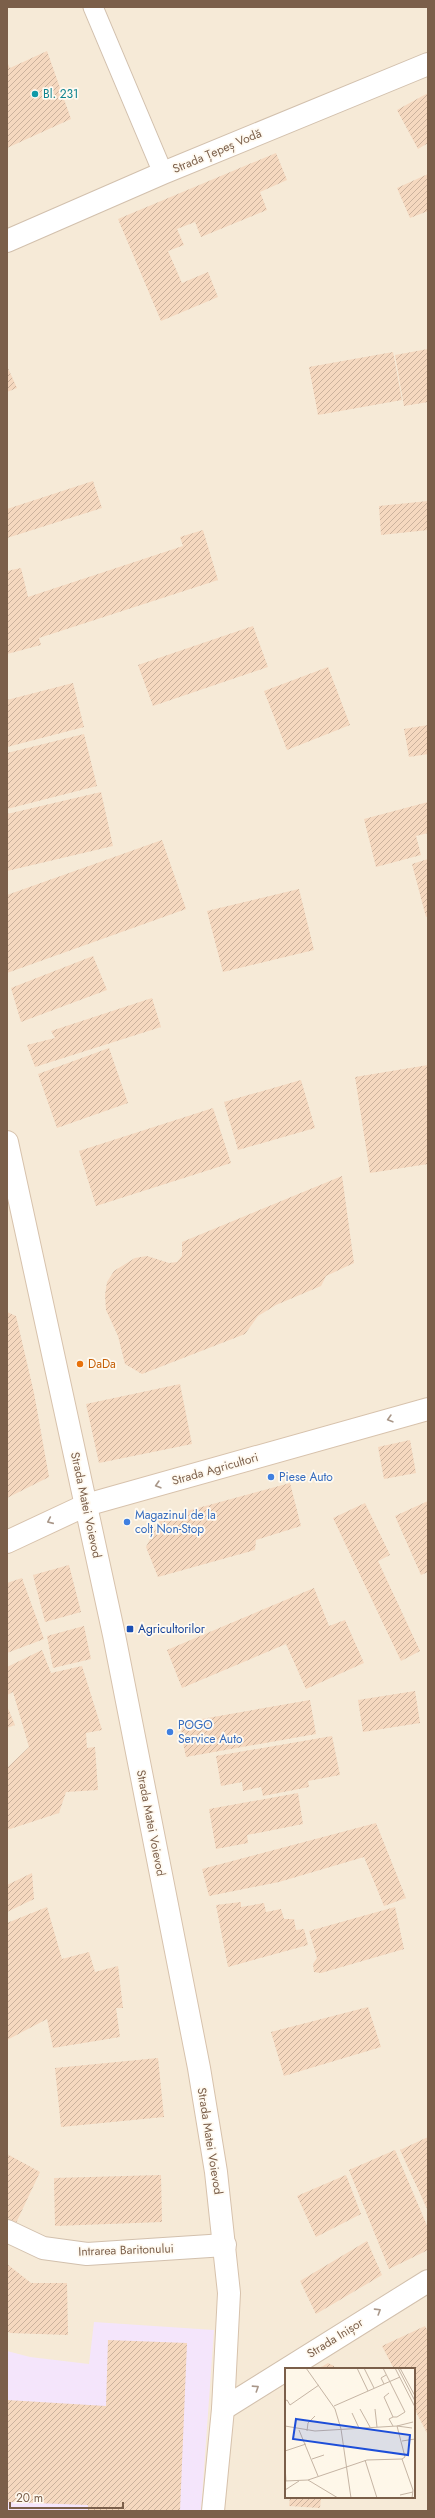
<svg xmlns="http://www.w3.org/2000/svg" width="435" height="2518" viewBox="0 0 435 2518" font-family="Jost,sans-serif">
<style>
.residential{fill:#f6ead7;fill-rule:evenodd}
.education{fill:#f4e5fb}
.building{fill:url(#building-hatch)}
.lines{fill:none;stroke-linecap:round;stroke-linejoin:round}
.lane-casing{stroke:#d2c0ad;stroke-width:21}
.street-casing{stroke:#d2c0ad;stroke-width:24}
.secondary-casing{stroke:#d7c2ac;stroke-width:24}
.lane{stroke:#fff;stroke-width:19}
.street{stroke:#fff;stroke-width:22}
.secondary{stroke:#fff;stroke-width:22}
.oneway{stroke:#a99789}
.culture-dot{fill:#0f9aa8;stroke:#fffaf1;stroke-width:1.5}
.food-dot{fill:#e8710a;stroke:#fffaf1;stroke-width:1.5}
.shop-dot{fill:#3f7fe0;stroke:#fffaf1;stroke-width:1.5}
.transit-dot{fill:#1a4fb4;stroke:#fffaf1;stroke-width:1.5}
.labels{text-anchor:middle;stroke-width:3.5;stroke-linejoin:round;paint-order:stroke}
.culture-label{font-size:12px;fill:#0d838f;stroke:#fffaf1;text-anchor:start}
.street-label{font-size:12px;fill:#7b5f4a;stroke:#fffaf1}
.food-label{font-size:12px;fill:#c56008;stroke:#fffaf1;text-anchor:start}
.shop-label{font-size:12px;fill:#366cbe;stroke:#fffaf1;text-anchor:start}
.transit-label{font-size:12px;fill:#164399;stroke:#fffaf1;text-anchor:start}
.inset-road{fill:none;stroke:#c6b5a4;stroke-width:1}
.view{fill:#1d4ed8;fill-opacity:0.15;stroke:#1d4ed8;stroke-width:2}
.inset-edge{fill:none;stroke:#7b5f4a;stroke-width:2}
</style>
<defs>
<pattern id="building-hatch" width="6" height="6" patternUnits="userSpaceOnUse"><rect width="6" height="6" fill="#f5d8bf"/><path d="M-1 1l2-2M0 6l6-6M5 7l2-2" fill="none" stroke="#cbb29d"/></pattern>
</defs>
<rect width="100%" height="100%" fill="#fef7e9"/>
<path class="residential" d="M7 7H428V2511H7ZM286 2369H414V2497H286Z"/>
<polygon class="education" points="94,2322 214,2330 201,2511 7,2511 7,2351 30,2357 89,2364"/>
<g class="building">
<polygon points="47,51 71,119 7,148 7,62 10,68"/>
<polygon points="428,93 428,143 418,149 397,110"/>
<polygon points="276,153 287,180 260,192 267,210 201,237 195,222 177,229 184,245 168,251 182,283 208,272 218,297 161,321 118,219"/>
<polygon points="428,174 428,211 410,218 397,188"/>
<polygon points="428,349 428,402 404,406 395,355"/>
<polygon points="393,352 402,400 318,415 309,367"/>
<polygon points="7,366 17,388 7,392"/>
<polygon points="93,481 102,508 7,538 7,509"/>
<polygon points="428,501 428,530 381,535 379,506"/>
<polygon points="203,530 218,580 39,638 41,645 7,654 7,571 21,568 28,597 183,546 180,537"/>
<polygon points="253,626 268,667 153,706 138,665"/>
<polygon points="328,667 350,725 287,750 264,691"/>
<polygon points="73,683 84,727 7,747 7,700"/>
<polygon points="428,725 428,754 409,757 404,729"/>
<polygon points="84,734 97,786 7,809 7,753"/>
<polygon points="101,792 113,846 7,871 7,814"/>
<polygon points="428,802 428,833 416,836 421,855 376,867 364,819"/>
<polygon points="162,840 186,909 7,973 7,895"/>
<polygon points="428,859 428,916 426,917 412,864"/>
<polygon points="299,889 314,950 223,972 207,911"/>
<polygon points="93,956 107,990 21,1022 11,988"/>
<polygon points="152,998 161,1027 35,1067 27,1045 55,1038 51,1031"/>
<polygon points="109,1048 128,1103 57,1128 38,1074"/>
<polygon points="428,1065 428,1164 370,1173 355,1077"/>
<polygon points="301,1080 315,1128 238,1150 224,1102"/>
<polygon points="213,1108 231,1163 96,1206 79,1151"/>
<polygon points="342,1176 354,1263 326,1276 321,1286 276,1305 258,1316 245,1334 142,1374 125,1364 118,1336 106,1310 105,1295 107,1282 114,1271 135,1258 147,1256 169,1263 177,1262 182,1256 182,1242"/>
<polygon points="7,1312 16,1316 34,1393 49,1477 7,1498"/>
<polygon points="180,1384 192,1444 99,1463 86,1404"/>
<polygon points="410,1440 416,1473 384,1479 378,1447"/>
<polygon points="290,1483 301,1526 256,1540 255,1550 158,1577 146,1547 161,1518"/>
<polygon points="428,1501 428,1572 421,1575 395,1516"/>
<polygon points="365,1503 390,1555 378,1561 420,1651 401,1661 333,1518"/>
<polygon points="69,1565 81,1612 45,1622 33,1575"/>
<polygon points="22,1578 44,1639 7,1653 7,1583"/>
<polygon points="314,1588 329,1626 345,1620 364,1663 306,1689 286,1644 182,1688 167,1650"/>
<polygon points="84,1626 91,1659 53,1668 47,1636"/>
<polygon points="42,1650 51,1673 82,1666 102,1730 86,1733 87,1748 95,1747 98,1790 66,1792 59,1813 7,1830 7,1768 29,1747 13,1692 7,1695 7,1667"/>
<polygon points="415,1691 420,1723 363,1732 358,1700"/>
<polygon points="310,1700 316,1734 186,1757 179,1723"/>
<polygon points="7,1706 15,1725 7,1728"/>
<polygon points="332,1736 340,1775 308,1781 309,1787 263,1796 261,1787 243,1791 242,1782 221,1786 216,1756"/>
<polygon points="298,1793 303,1824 247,1835 248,1843 216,1849 209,1809"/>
<polygon points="376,1823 406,1898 384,1906 364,1857 279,1882 209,1896 202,1869"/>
<polygon points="32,1873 34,1899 7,1912 7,1885"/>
<polygon points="241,1902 241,1907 264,1903 266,1912 281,1909 284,1919 294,1919 296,1930 304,1929 308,1945 228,1967 216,1905"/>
<polygon points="47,1907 62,1959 89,1952 95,1972 118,1966 123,2008 116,2008 120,2037 53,2048 47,2019 7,2040 7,1923"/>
<polygon points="395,1907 404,1949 321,1973 314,1972 313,1964 317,1958 309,1931"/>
<polygon points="368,2007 381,2047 284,2076 271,2032"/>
<polygon points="158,2058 164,2117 61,2127 55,2068"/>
<polygon points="428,2137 428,2211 400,2150"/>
<polygon points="395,2150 428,2228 428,2250 389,2269 349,2170"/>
<polygon points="7,2154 40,2172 16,2223 7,2218"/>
<polygon points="161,2175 162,2222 55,2226 54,2178"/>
<polygon points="346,2175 361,2214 316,2237 297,2196"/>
<polygon points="367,2241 382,2275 316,2314 300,2281"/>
<polygon points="7,2264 31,2283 67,2283 68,2335 10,2333 7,2331"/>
<polygon points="425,2326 428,2331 428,2435 414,2408 414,2369 394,2369 382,2346"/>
<polygon points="108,2340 187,2343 180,2511 88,2511 88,2505 7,2502 7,2400 106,2406"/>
<polygon points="328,2363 334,2366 334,2369 318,2369"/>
<polygon points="290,2497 321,2497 320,2508 289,2506"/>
</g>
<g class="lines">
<defs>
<polyline id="lane" points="93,7 163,173"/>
<g id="street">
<polyline points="7,241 163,173 428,64"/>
<polyline points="7,2231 43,2248 87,2254 225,2245"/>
<polyline points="223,2409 428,2281"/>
</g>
<g id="secondary">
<polyline points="7,1142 114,1635 199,2068 216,2172 229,2293 223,2409 213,2511"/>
<polyline points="7,1542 86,1505 428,1409"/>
</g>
</defs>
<use href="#lane" class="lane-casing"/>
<use href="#street" class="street-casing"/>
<use href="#secondary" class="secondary-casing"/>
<use href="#lane" class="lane"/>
<use href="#street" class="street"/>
<use href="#secondary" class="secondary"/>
</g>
<defs><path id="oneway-chevron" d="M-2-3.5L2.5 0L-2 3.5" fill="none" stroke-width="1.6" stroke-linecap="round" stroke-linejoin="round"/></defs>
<g class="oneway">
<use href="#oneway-chevron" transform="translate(390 1419) rotate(164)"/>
<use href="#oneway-chevron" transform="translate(158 1485) rotate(164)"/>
<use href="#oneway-chevron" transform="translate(50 1521) rotate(156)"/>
<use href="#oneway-chevron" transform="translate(378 2311) rotate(-32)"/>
<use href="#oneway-chevron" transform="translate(256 2388) rotate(-33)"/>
</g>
<circle class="culture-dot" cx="35" cy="94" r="4"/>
<circle class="food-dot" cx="80" cy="1364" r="4"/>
<g class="shop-dot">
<circle cx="271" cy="1477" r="4"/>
<circle cx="127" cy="1522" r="4"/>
<circle cx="170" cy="1732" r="4"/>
</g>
<rect class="transit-dot" x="126" y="1625" width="8" height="8" rx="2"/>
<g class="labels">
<g class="culture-label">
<text x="43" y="98">Bl. 231</text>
</g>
<g class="street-label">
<text transform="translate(217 151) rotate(-23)" y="4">Strada Țepeș Vodă</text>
<text transform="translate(215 1469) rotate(-16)" y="4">Strada Agricultori</text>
<text transform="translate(86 1505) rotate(78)" y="4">Strada Matei Voievod</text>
<text transform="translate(151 1823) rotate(79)" y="4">Strada Matei Voievod</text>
<text transform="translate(210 2141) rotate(81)" y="4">Strada Matei Voievod</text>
<text transform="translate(126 2250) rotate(-2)" y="4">Intrarea Baritonului</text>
<text transform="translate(335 2338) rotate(-32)" y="4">Strada Inișor</text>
</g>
<g class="food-label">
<text x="88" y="1368">DaDa</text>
</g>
<g class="shop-label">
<text x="279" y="1481">Piese Auto</text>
<text x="135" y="1519">Magazinul de la<tspan x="135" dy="14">colț Non-Stop</tspan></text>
<text x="178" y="1729">POGO<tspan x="178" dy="14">Service Auto</tspan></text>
</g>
<g class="transit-label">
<text x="138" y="1633">Agricultorilor</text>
</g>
</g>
<g transform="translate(285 2368)">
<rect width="130" height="130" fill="#fef7e9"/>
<path class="inset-road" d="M21 0 50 41 56 61 66 130M72 0 83 23M79 0 89 20M98 0 120 44 112 49H108M110 0 130 39M113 0 130 33M115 0 130 28M99 16 96 10 101 7M104 25 99 29 108 49M0 33 2 32 5 37 34 17M49 38 115 9M75 41 85 59M90 41 92 59M67 45 74 60M0 58 30 63 112 58 128 54M108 58 104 51 108 49M112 58 127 60M14 62 33 108M22 63 23 55 30 48M117 73 130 71M0 83 21 76M27 91 39 87M117 91 128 122 127 130M80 92 92 130M0 98 1 113M23 112 53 130M0 113 23 112 82 92 117 91 120 89 112 58M0 122 14 113M115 127 128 124"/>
<path class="view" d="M11 51 125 67 123 87 8 71Z"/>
<rect width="130" height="130" class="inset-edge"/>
</g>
<rect width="435" height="2518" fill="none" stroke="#7b5f4a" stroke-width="16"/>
<path d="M10 2502v6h113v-6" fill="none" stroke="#7b5f4a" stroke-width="2"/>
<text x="16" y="2502" font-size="12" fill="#7b5f4a" stroke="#fffaf1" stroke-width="3" paint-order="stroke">20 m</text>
</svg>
